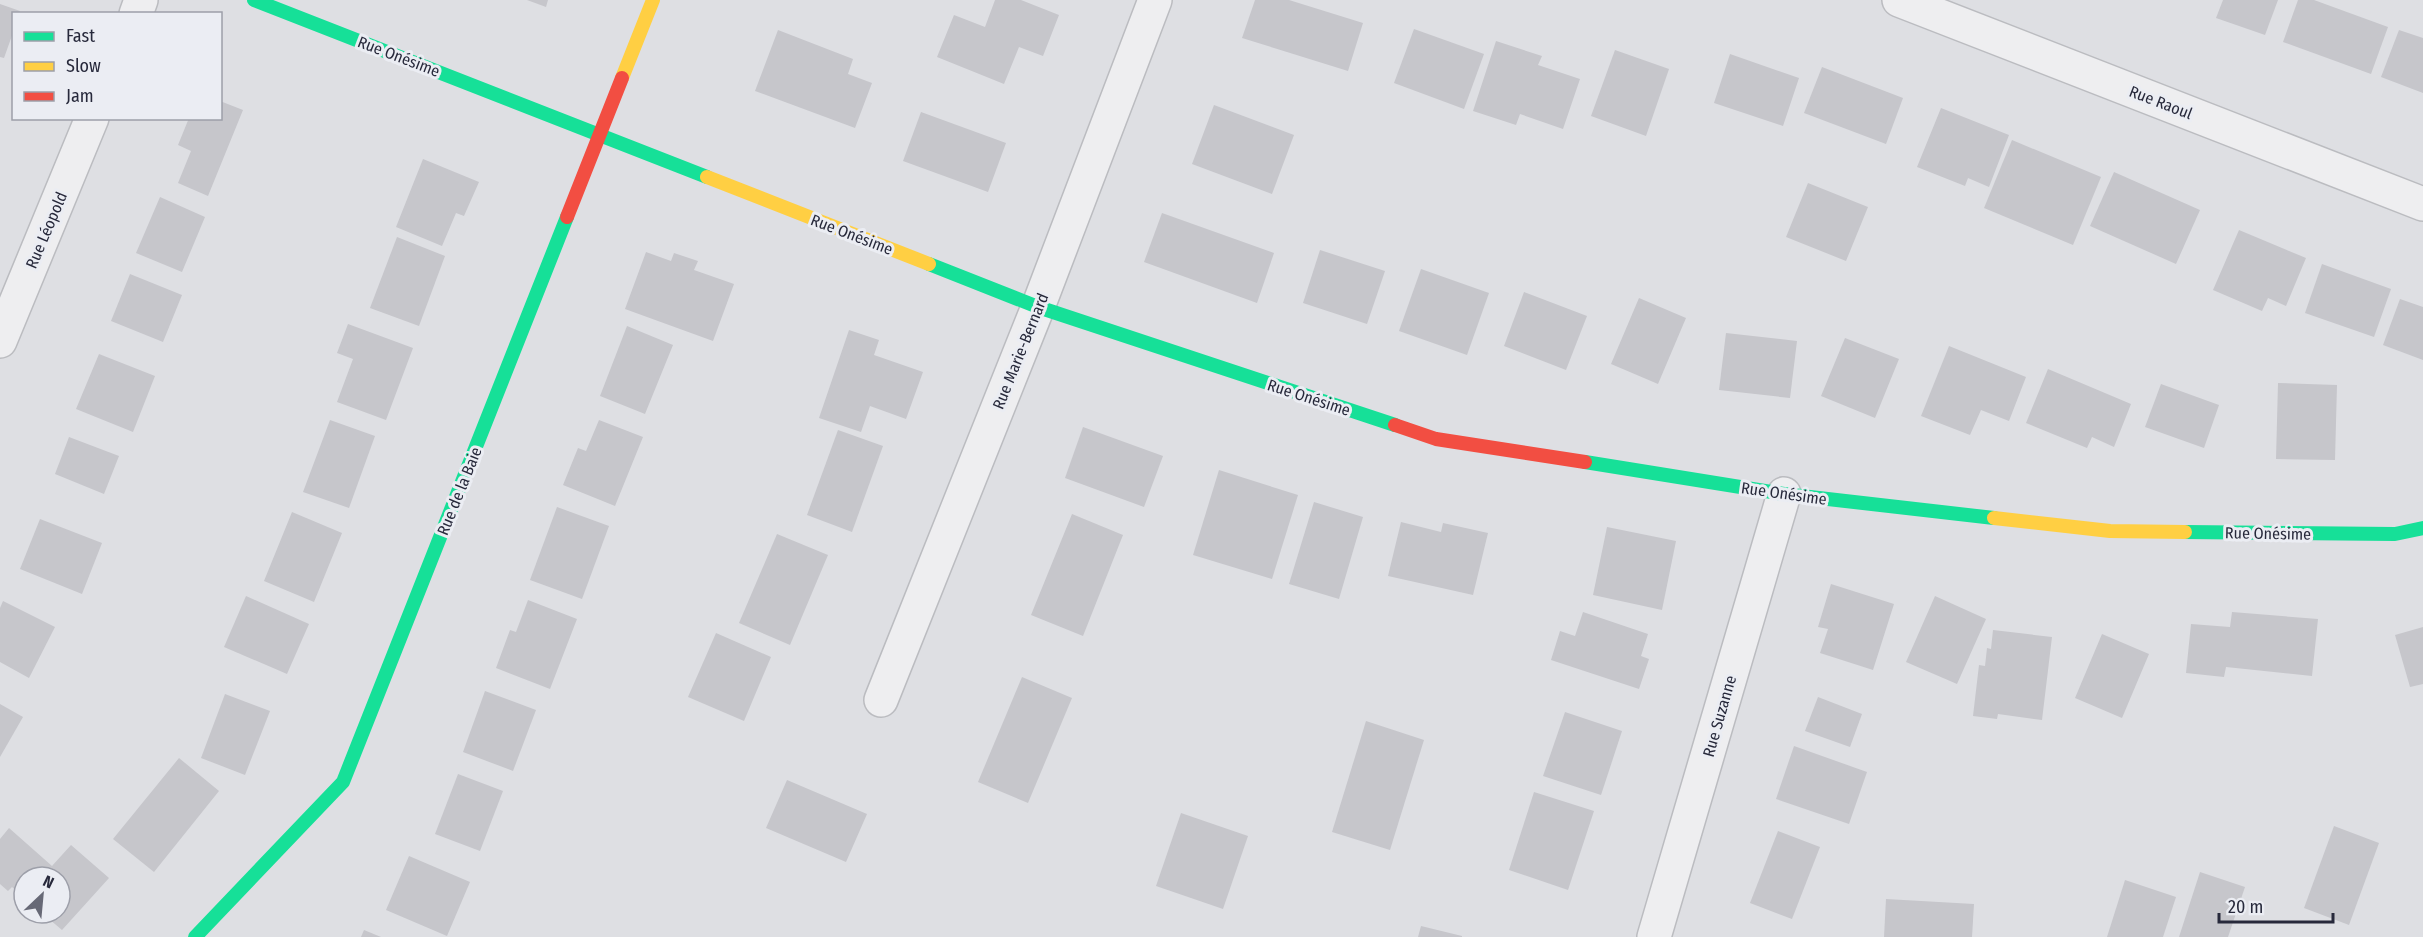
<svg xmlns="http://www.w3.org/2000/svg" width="2423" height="937" viewBox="0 0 2423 937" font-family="'Fira Sans Condensed',sans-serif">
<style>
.building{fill:#c6c6cb}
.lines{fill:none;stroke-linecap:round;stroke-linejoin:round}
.street-casing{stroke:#bbbcc0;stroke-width:36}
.street{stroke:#eeeef0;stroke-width:33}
.fast{stroke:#16e098;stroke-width:14}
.slow{stroke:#ffcf43;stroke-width:14}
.jam{stroke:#f24e42;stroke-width:14}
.labels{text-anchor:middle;stroke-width:6;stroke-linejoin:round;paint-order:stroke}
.street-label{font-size:16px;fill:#27293b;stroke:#ebedf3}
</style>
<rect width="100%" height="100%" fill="#dedfe3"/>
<g class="building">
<polygon points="527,0 548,0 546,7"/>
<polygon points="995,0 1021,0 1059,15 1043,56 1019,47 1004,84 937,57 954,15 985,27"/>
<polygon points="1255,0 1289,0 1363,23 1348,71 1242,38"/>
<polygon points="2223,0 2278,0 2265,35 2216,18"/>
<polygon points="2298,0 2314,0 2388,27 2371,74 2283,42"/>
<polygon points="0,4 20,11 19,14 14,14 14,30 4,58 0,57"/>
<polygon points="1414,29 1484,54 1464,109 1394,83"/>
<polygon points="778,30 853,59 848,74 872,83 855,128 755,91"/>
<polygon points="2399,30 2423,38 2423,93 2381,77"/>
<polygon points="1496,41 1542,56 1538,65 1580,79 1563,129 1520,114 1516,125 1473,111"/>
<polygon points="1615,50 1669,69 1646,136 1591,116"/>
<polygon points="1730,54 1799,78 1783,126 1714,103"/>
<polygon points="1822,67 1903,98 1886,144 1804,113"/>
<polygon points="220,101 243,110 208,196 178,183 191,151 178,145 189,118 220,118"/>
<polygon points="1214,105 1294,135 1272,194 1192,164"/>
<polygon points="1941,108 2009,135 1989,187 1968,178 1965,186 1917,167"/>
<polygon points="921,112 1006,143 988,192 903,161"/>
<polygon points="2012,140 2101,177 2073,245 1984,208"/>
<polygon points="423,159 479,182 464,216 456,213 442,246 396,227"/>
<polygon points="2114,172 2200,210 2176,264 2090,226"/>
<polygon points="1808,183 1868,207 1846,261 1786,237"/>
<polygon points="160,197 205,217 182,272 136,253"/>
<polygon points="1162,213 1274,253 1257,303 1144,262"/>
<polygon points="2239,230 2306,258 2286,306 2268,298 2262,311 2213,290"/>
<polygon points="397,237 445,256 419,326 370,308"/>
<polygon points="1320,250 1385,271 1367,324 1303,303"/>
<polygon points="646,252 671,261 674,253 698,261 694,270 734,284 713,341 625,309"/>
<polygon points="2322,264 2391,289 2374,337 2305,313"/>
<polygon points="1421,269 1489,293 1467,355 1399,331"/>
<polygon points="130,274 182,295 163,342 111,321"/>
<polygon points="1524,292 1587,316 1566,370 1504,346"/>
<polygon points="1639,298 1686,318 1658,384 1611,364"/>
<polygon points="2400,299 2423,307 2423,360 2383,345"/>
<polygon points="348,324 413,348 386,420 337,402 353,359 337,353"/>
<polygon points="627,326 673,345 645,414 600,396"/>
<polygon points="849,330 879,340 874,355 923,372 906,419 870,406 861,432 819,418"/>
<polygon points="1726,333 1797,341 1790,398 1719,390"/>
<polygon points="1845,338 1899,359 1875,418 1821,396"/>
<polygon points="1949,346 2026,377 2009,421 1981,410 1970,435 1921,416"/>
<polygon points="99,354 155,376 133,432 76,409"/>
<polygon points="2048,369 2131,404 2114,447 2092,437 2087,448 2026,423"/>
<polygon points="2278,383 2337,385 2335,460 2276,459"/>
<polygon points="2161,384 2219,405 2204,448 2145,427"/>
<polygon points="330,420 375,436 349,508 303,492"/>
<polygon points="599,420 643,437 615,506 563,485 578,448 586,451"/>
<polygon points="1083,427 1163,456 1144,507 1065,478"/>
<polygon points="838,430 883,446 852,532 807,515"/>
<polygon points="69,437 119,456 104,494 55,474"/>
<polygon points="1219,470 1298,495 1272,579 1193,555"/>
<polygon points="1314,502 1363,517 1339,599 1289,584"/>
<polygon points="557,507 609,526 582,599 530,580"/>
<polygon points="292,512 342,533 314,602 264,581"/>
<polygon points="1072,514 1123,535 1083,636 1031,615"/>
<polygon points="40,519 102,543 82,594 20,569"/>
<polygon points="1401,522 1441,532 1443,523 1488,533 1473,595 1388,576"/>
<polygon points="1607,527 1676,541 1662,610 1593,595"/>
<polygon points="777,534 828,555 790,645 739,623"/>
<polygon points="1831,584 1894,604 1873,670 1820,653 1828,629 1818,627"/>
<polygon points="246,596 309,624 287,674 224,647"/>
<polygon points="1935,596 1986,619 1957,684 1906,662"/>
<polygon points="528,600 577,619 550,689 496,668 510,630 516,632"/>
<polygon points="3,601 55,627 29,678 0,662 0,608"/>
<polygon points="1583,612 1648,634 1641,656 1649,659 1639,689 1551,660 1560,631 1575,636"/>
<polygon points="2232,612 2318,619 2312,676 2226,667 2224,677 2186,673 2191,624 2230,627"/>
<polygon points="2423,627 2423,684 2410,687 2395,635"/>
<polygon points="1993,630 2052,637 2042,720 1998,714 1997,719 1973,716 1979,665 1985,666 1987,648 1991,649"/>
<polygon points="716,633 771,657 744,721 688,697"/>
<polygon points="2102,634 2149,654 2122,718 2075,698"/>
<polygon points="1022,677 1072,698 1028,803 978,782"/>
<polygon points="485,691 536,710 513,771 463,752"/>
<polygon points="225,694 270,711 245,775 201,758"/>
<polygon points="1818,697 1862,714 1850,747 1805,731"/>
<polygon points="0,704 23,717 0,757"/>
<polygon points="1565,712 1622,731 1601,795 1543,776"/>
<polygon points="1366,721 1424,740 1390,850 1332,832"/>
<polygon points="1794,746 1867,772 1849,824 1776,799"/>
<polygon points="179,758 219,791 154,872 113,839"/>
<polygon points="458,774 503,791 480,851 435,834"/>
<polygon points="787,780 867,814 846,862 766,828"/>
<polygon points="1534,792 1594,811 1568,890 1509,870"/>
<polygon points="1181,813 1248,836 1223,909 1156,886"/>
<polygon points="2334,826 2379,843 2349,925 2304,908"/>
<polygon points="9,828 52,866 71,845 109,878 62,930 42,913 60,913 60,877 24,877 24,897 12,887 8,891 0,884 0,839"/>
<polygon points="1778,831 1820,847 1792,919 1750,903"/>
<polygon points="409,856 470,882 447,936 386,910"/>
<polygon points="2200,872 2245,887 2228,937 2179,937"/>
<polygon points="2125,880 2176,897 2163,937 2107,937"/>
<polygon points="1886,899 1974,904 1972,937 1884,937"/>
<polygon points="1421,926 1462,936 1462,937 1418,937"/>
<polygon points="364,930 381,937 361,937"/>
</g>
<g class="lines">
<defs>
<g id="street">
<polyline points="1899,0 2423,204"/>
<polyline points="136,14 141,0"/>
<polyline points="0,341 92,118"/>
<polyline points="881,700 1038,307 1155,0"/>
<polyline points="1654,937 1784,494"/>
</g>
</defs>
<use href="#street" class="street-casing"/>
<use href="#street" class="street"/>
<g class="fast">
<polyline points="254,0 707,177"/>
<polyline points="929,264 1038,307 1395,425"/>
<polyline points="1585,462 1784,494 1994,518"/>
<polyline points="2185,532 2395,534 2423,528"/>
<polyline points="195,937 343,782 567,217"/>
</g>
<g class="slow">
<polyline points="622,78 653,0"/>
<polyline points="707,177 929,264"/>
<polyline points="1994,518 2110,531 2185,532"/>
</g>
<g class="jam">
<polyline points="567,217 622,78"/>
<polyline points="1395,425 1436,439 1585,462"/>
</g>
</g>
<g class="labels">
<g class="street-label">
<text transform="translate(399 56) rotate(21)" y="6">Rue Onésime</text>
<text transform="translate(2161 102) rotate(21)" y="6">Rue Raoul</text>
<text transform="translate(46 230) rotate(-67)" y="6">Rue Léopold</text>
<text transform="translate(852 234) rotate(21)" y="6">Rue Onésime</text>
<text transform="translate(1020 351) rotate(-68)" y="6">Rue Marie-Bernard</text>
<text transform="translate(1309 397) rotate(18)" y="6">Rue Onésime</text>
<text transform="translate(459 491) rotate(-68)" y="6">Rue de la Baie</text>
<text transform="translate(1784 493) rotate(8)" y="6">Rue Onésime</text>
<text transform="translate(2268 533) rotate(1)" y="6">Rue Onésime</text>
<text transform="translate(1719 716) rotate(-74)" y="6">Rue Suzanne</text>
</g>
</g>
<rect x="12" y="12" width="210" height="108" fill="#ebedf3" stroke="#9d9fa9" stroke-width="1.5"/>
<rect x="24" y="32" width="30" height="9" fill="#16e098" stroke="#9d9fa9" stroke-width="1.5"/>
<text x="66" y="42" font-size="18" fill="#27293b">Fast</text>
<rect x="24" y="62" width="30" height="9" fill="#ffcf43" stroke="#9d9fa9" stroke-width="1.5"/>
<text x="66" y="72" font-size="18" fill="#27293b">Slow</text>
<rect x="24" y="92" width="30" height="9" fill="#f24e42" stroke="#9d9fa9" stroke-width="1.5"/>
<text x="66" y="102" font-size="18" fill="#27293b">Jam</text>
<g transform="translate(42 895) rotate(26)"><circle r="28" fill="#ebedf3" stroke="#9d9fa9" stroke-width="1.5"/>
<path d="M0-4.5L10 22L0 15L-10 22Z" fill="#676976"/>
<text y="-9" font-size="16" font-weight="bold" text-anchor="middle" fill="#27293b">N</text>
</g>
<path d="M2219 913v9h114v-9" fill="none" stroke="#27293b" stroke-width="3"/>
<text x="2228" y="913" font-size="18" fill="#27293b" stroke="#ebedf3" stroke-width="4.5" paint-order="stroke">20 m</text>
</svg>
